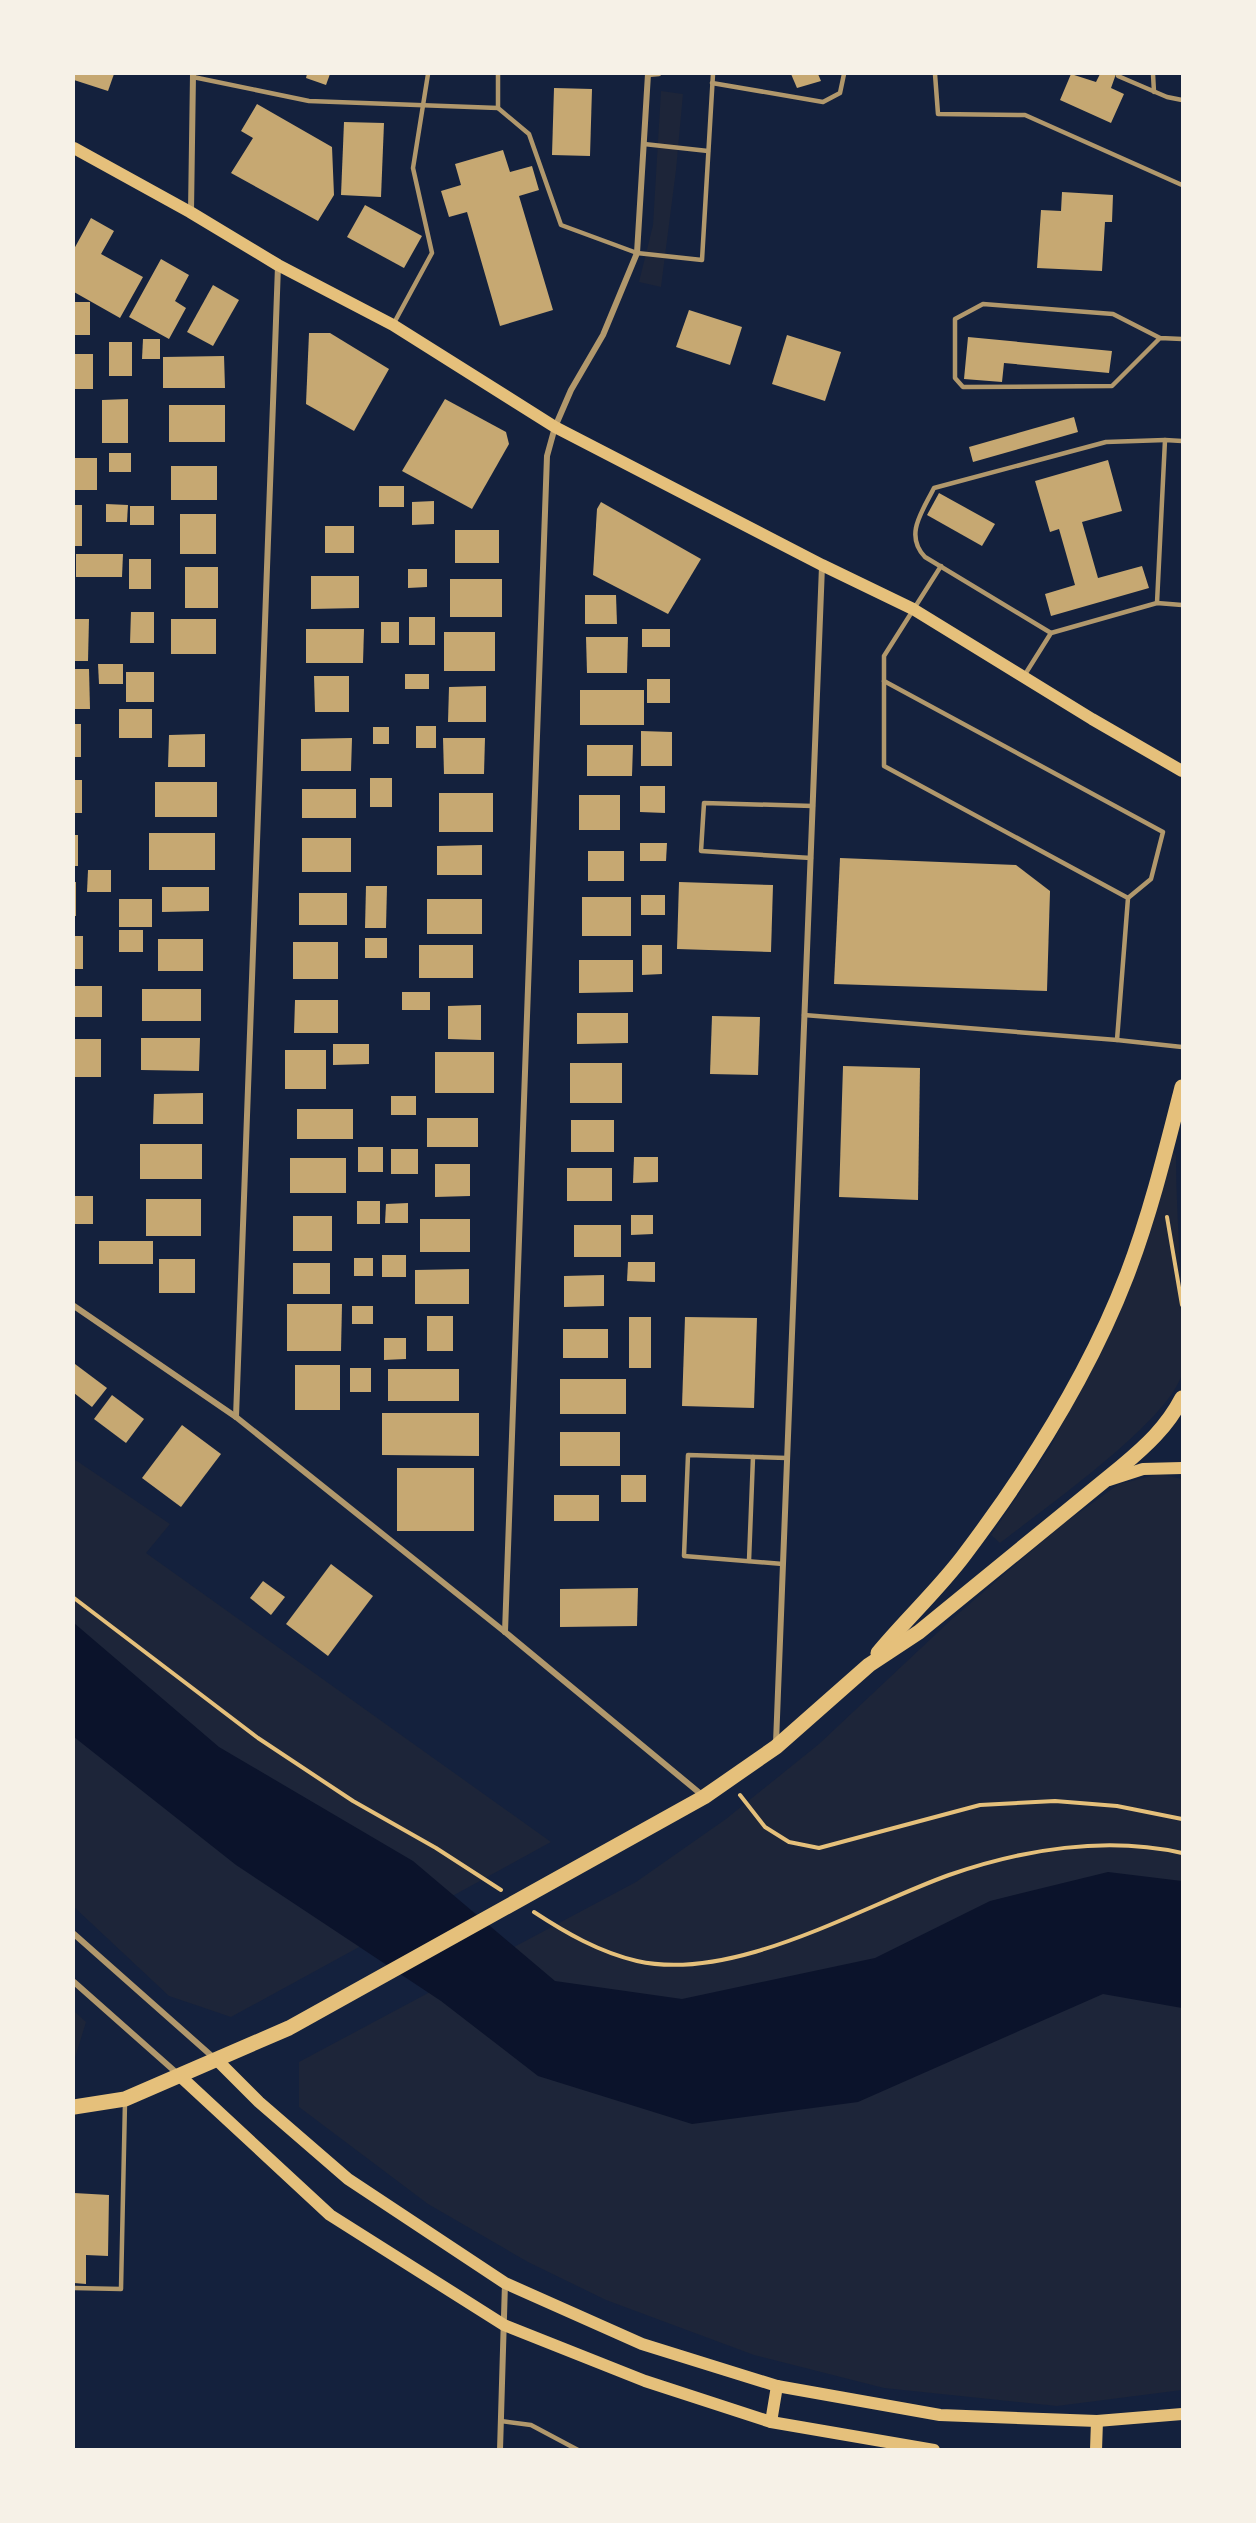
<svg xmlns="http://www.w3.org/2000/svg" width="1256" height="2523" viewBox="0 0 1256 2523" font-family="'Nunito Sans',sans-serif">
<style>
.green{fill:#1d2539}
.water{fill:#0b132b}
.building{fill:#c6a872}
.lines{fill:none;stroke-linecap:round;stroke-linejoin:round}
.path{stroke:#e5c07b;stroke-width:4}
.service{stroke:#b1986c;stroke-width:4.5}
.minor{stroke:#b1986c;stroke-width:6}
.secondary{stroke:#e5c07b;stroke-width:12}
.primary{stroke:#e5c07b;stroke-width:15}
</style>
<rect width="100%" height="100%" fill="#14213d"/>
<g class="green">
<polygon points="661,91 683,94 676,170 661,287 639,282 653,225"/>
<path d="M1173 1151 1176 1156C1176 1215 1182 1274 1182 1333 1182 1345 1186 1363 1182 1374 1168 1422 1042 1510 1000 1543L991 1535 1051 1446 1116 1317 1150 1233Z"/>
<polygon points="74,1459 170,1524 146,1553 551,1842 231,2017 169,1996 74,1907"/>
<polygon points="1160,1474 1182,1479 1182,2390 1057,2406 884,2388 754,2355 606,2300 528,2262 428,2204 299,2107 299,2062 636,1882 726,1819 819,1744 953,1618 1063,1524 1119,1484"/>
<polygon points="74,2011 86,2022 74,2061"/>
</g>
<polygon class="water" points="74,1623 219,1747 413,1861 555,1981 682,1999 875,1958 990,1901 1108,1872 1182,1881 1182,2008 1103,1994 858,2102 692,2124 538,2076 441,2001 236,1865 74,1737"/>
<g class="building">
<polygon points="74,74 114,74 108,91 74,80"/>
<polygon points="307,74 330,74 326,85 306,78"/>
<polygon points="791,74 818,74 821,81 797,88"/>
<polygon points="1071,74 1096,82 1100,74 1116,74 1111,88 1124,94 1111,123 1060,100"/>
<polygon points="554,88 592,89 590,156 552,155"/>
<polygon points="257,104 332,147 334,195 318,221 231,173 253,138 241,131"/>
<polygon points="344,122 384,123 381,197 341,195"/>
<polygon points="503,150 510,172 532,166 539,190 519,196 553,310 500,326 467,212 449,217 441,191 461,185 455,164"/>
<polygon points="1062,192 1113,195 1112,222 1105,222 1102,271 1037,268 1041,210 1061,211"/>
<polygon points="365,205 422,236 404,268 347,237"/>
<polygon points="91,218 114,231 101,254 143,277 120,318 74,292 74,249"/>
<polygon points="161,259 189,275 175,301 186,308 169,339 129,317"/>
<polygon points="213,285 239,300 213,346 187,332"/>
<rect x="74" y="302" width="16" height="33"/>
<polygon points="689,310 742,327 730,365 676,347"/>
<polygon points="309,333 330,333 389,369 354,431 306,404"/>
<polygon points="787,335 841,352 825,401 772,384"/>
<polygon points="968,337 1112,351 1109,373 1004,363 1002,382 964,379"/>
<polygon points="143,339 160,339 160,359 142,359"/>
<rect x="109" y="342" width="23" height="34"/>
<rect x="74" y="354" width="19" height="35"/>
<polygon points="224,356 225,388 163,388 163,357"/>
<polygon points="128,399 128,443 102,443 102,400"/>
<polygon points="445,399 506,432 509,444 472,509 402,471"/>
<rect x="169" y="405" width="56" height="37"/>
<polygon points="1074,417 1078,432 973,462 969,447"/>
<rect x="109" y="453" width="22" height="19"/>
<rect x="74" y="458" width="23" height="32"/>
<polygon points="1108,460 1122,511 1082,522 1098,578 1142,566 1149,588 1051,616 1045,594 1075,585 1059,529 1050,532 1035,481"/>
<rect x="171" y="466" width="46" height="34"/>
<rect x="379" y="486" width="25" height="21"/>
<polygon points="939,493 995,524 982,546 927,515"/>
<polygon points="434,501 434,524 412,525 412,502"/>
<polygon points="601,502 701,559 668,614 593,575 597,509"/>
<polygon points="106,504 128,505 127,522 106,522"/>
<rect x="74" y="505" width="8" height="41"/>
<rect x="130" y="506" width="24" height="19"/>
<rect x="180" y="514" width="36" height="40"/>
<rect x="325" y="526" width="29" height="27"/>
<rect x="455" y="530" width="44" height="33"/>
<polygon points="76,554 123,554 122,577 76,577"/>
<rect x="129" y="559" width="22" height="30"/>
<rect x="185" y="567" width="33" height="41"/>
<polygon points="408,569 427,569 427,587 408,588"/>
<polygon points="311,576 359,576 359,608 311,609"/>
<rect x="450" y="579" width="52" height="38"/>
<polygon points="585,595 616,595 617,624 585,624"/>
<polygon points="131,612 154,612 154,643 130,643"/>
<rect x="409" y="617" width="26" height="28"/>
<polygon points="74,619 89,619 88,661 74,661"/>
<rect x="171" y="619" width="45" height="35"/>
<rect x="381" y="622" width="18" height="21"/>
<polygon points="306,629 364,629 363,663 306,663"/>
<rect x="642" y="629" width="28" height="18"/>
<rect x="444" y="632" width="51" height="39"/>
<polygon points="586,637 628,637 627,673 587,673"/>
<polygon points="98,664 123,664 123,684 99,684"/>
<polygon points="74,669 89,669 90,709 74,709"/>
<rect x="126" y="672" width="28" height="30"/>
<rect x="405" y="674" width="24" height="15"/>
<polygon points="314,676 349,676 349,712 315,712"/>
<rect x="647" y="679" width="23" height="24"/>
<polygon points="486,686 486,722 448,722 449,687"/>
<rect x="580" y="690" width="64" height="35"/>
<rect x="119" y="709" width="33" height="29"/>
<rect x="74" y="724" width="7" height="33"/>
<rect x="416" y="726" width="20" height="22"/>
<rect x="373" y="727" width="16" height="17"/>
<polygon points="641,731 672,732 672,766 641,766"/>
<polygon points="205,734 205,767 168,767 169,735"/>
<polygon points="352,738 351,771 301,771 301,739"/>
<polygon points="443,738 485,738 484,774 444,774"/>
<polygon points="587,745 633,745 632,776 587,776"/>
<rect x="370" y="778" width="22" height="29"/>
<rect x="74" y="780" width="8" height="33"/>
<rect x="155" y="782" width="62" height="35"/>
<polygon points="640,786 665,786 665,813 640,812"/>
<rect x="302" y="789" width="54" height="29"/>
<rect x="439" y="793" width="54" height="39"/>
<rect x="579" y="795" width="41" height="35"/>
<rect x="149" y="833" width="66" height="37"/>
<rect x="74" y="835" width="4" height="31"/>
<rect x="302" y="838" width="49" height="34"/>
<polygon points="640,843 667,843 666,861 640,861"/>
<polygon points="482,845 482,875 437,875 437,846"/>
<rect x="588" y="851" width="36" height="30"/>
<polygon points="840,858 1016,865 1050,891 1047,991 834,984"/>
<polygon points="88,870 111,870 111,892 87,892"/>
<rect x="74" y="882" width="2" height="34"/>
<polygon points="679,882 773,885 771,952 677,949"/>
<polygon points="366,886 387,886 386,928 365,928"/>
<polygon points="162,887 209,887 209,911 162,912"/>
<rect x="299" y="893" width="48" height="32"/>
<rect x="641" y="895" width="24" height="20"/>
<rect x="582" y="897" width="49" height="39"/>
<rect x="119" y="899" width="33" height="28"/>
<rect x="427" y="899" width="55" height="35"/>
<rect x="119" y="930" width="24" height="22"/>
<rect x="74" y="936" width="9" height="33"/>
<rect x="365" y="938" width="22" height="20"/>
<rect x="158" y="939" width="45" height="32"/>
<rect x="293" y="942" width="45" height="37"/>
<rect x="419" y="945" width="54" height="33"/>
<polygon points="642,945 662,945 662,974 642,975"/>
<polygon points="579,960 633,960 633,992 579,993"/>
<rect x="74" y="986" width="28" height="31"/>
<rect x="142" y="989" width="59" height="32"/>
<rect x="402" y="992" width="28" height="18"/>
<polygon points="295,1000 338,1000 338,1033 294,1033"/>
<polygon points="481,1005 481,1040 448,1039 448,1006"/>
<polygon points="577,1013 628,1013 628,1043 577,1044"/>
<polygon points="712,1016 760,1017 758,1075 710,1074"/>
<polygon points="141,1038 200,1038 199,1071 141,1070"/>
<rect x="74" y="1039" width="27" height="38"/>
<polygon points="333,1044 369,1044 369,1064 333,1065"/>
<rect x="285" y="1050" width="41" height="39"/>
<rect x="435" y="1052" width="59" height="41"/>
<rect x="570" y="1063" width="52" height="40"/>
<polygon points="843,1066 920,1068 918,1200 839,1197"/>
<polygon points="203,1093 203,1124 153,1124 154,1094"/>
<rect x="391" y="1096" width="25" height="19"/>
<rect x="297" y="1109" width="56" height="30"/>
<rect x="427" y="1118" width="51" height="29"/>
<rect x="571" y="1120" width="43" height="32"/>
<rect x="140" y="1144" width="62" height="35"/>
<rect x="358" y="1147" width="25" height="25"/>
<rect x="391" y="1149" width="27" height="25"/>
<polygon points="634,1157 658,1157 658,1182 633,1183"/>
<rect x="290" y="1158" width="56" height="35"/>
<polygon points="435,1164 470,1164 470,1196 435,1197"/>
<rect x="567" y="1168" width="45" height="33"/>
<rect x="74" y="1196" width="19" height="28"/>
<rect x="146" y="1199" width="55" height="37"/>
<rect x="357" y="1201" width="23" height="23"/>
<polygon points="408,1203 408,1223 385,1223 386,1204"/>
<polygon points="631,1215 653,1215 653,1234 631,1235"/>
<rect x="293" y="1216" width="39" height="35"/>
<rect x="420" y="1219" width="50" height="33"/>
<rect x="574" y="1225" width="47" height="32"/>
<rect x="99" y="1241" width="54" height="23"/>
<rect x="382" y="1255" width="24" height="22"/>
<rect x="354" y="1258" width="19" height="18"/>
<rect x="159" y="1259" width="36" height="34"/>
<polygon points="628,1262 655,1262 655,1282 627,1281"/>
<rect x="293" y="1263" width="37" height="31"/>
<polygon points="469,1269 469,1304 415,1304 415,1270"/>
<polygon points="604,1275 604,1306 564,1307 564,1276"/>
<polygon points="287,1304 342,1304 341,1351 287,1351"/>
<rect x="352" y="1306" width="21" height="18"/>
<rect x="427" y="1316" width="26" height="35"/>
<rect x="629" y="1317" width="22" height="51"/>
<polygon points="685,1317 757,1318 754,1408 682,1406"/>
<rect x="563" y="1329" width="45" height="29"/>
<polygon points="384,1338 406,1338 406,1359 384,1360"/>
<polygon points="75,1364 107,1388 92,1407 74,1393"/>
<rect x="295" y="1365" width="45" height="45"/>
<rect x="350" y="1368" width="21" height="24"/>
<rect x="388" y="1369" width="71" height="32"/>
<rect x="560" y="1379" width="66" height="35"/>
<polygon points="112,1395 144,1419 126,1443 94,1419"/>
<polygon points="382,1413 479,1413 479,1456 382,1455"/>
<polygon points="182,1425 221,1454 181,1507 142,1478"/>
<rect x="560" y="1432" width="60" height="34"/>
<rect x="397" y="1468" width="77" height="63"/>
<rect x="621" y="1475" width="25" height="27"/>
<rect x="554" y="1495" width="45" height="26"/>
<polygon points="331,1564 373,1596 328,1656 286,1624"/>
<polygon points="263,1581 285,1597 271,1615 250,1598"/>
<polygon points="638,1588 637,1626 560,1627 560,1589"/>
<polygon points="74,2193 109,2195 108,2256 86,2255 86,2284 74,2283"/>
</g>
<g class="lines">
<g class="path">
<polyline points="1167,1217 1182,1305"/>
<polyline points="74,1598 258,1738 353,1801 436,1848 501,1890"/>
<polyline points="740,1795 765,1827 789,1842 819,1848 980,1805 1055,1801 1117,1806 1182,1819"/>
<path d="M534 1912C566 1933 599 1952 637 1961 734 1983 860 1907 949 1875 1023 1849 1106 1836 1182 1853"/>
</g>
<g class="service">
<polyline points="498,74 498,108 529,134 561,225 637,253 702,260 713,74"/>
<polyline points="935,74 938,114 1025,115 1182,185"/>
<polyline points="1153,74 1154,92"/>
<polyline points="648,75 659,74"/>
<polyline points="1118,76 1167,97 1182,100"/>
<polyline points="193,77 309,101 498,108"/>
<polyline points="712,83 823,102 840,93 844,74"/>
<polyline points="644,144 708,151"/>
<polyline points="394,323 432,253 413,168 428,74"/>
<polyline points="1160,338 1112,386 963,387 955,378 955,319 983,304 1113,314 1160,338 1182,339"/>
<polyline points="1157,603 1165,440 1182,441"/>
<path d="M1051 633 925 557C904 535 922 512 934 488L1106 442 1165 440"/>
<polyline points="1024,676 1051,633 1157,603 1182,605"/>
<polyline points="884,681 1163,832 1151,879 1128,898"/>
<polyline points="811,858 701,851 704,803 813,806"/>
<polyline points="804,1015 1117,1040 1128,898 884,766 884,656 941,566"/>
<polyline points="1117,1040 1182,1047"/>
<polyline points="749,1561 753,1457"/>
<polyline points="783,1564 684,1556 688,1455 787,1458"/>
<polyline points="74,2288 121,2289 125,2102"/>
<polyline points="501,2421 531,2425 578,2450"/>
</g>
<g class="minor">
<polyline points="191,211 193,74"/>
<polyline points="74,1306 236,1417 505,1632 702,1795"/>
<polyline points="236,1417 278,266"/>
<polyline points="505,1632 547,456 555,427 571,390 603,335 637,253 648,74"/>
<polyline points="776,1743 822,566"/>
<polyline points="74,1934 214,2058"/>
<polyline points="74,1982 179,2075"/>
<polyline points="500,2450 505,2283"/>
</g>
<g class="secondary">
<polyline points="74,148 190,212 278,265 393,325 555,427 822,565 913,609 1092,719 1182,771"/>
<polyline points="1109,1480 1143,1469 1182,1468"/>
<polyline points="217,2060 259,2102 348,2179 505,2283 642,2344 777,2386 940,2415 1097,2421 1182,2414"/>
<polyline points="180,2076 330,2215 504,2325 645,2381 771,2422 934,2450"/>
<polyline points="771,2422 777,2386"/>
<polyline points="1096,2450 1097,2421"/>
</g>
<g class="primary">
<path d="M878 1653C906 1619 939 1589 965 1554 1029 1469 1089 1374 1127 1275 1150 1215 1166 1150 1182 1087"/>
<path d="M74 2107 125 2099 289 2028 704 1797 776 1747 869 1665 919 1632 1121 1467C1146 1446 1167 1427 1182 1398"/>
</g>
</g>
<rect width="1256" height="2523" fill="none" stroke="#f6f1e7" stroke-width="150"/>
</svg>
